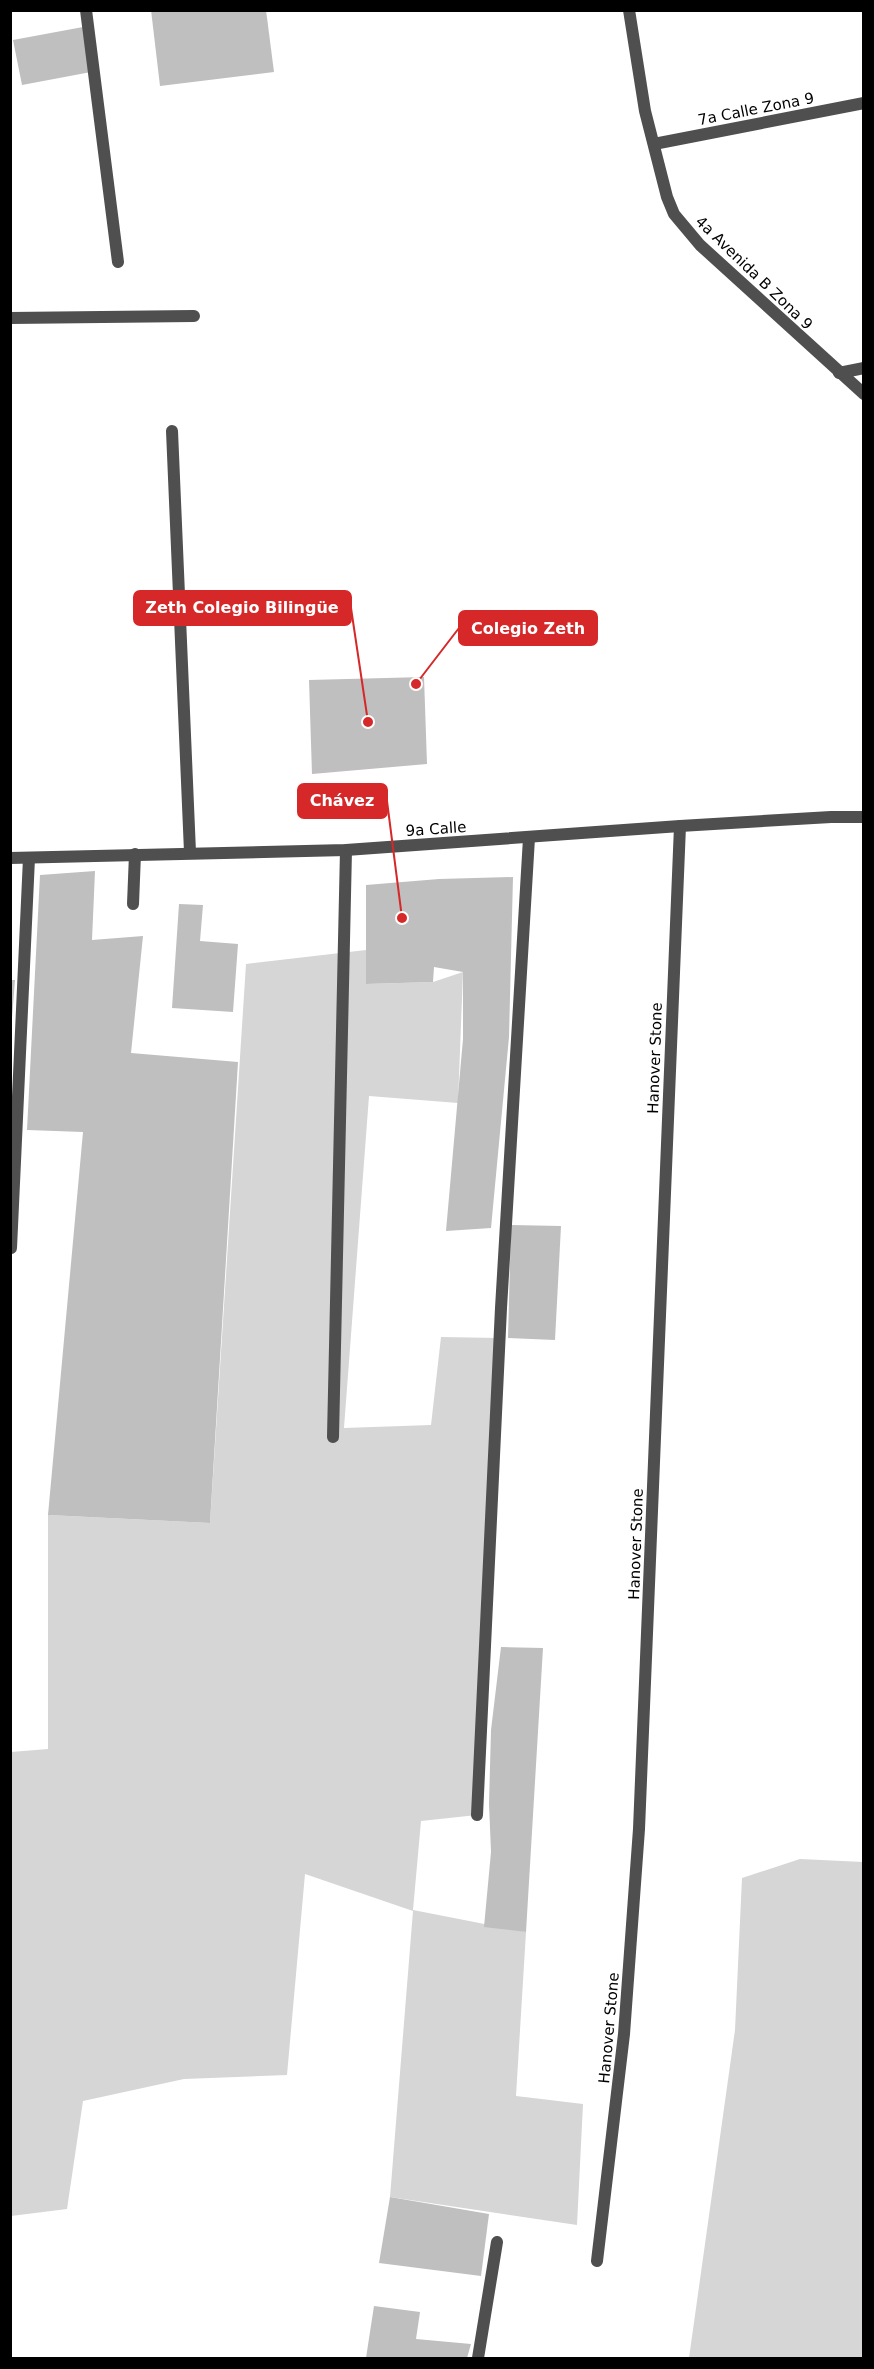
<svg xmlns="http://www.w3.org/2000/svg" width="874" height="2369" viewBox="0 0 874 2369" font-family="'DejaVu Sans',sans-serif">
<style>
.green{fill:#d6d6d6}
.building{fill:#bfbfbf}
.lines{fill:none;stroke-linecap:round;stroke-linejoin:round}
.service{stroke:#4f4f4f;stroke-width:12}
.pedestrian{stroke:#4f4f4f;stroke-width:12}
.minor{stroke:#4f4f4f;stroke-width:12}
.tertiary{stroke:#4f4f4f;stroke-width:12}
.labels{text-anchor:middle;stroke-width:4.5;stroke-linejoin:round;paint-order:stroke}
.street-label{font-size:15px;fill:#000;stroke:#fff}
.leader{fill:none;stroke:#d62828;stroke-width:2}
.callout-dot{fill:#d62828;stroke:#fff;stroke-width:2}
.callout{fill:#d62828;stroke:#d62828;stroke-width:2}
.callout-label{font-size:16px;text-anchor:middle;font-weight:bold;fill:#fff}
</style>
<rect width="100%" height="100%" fill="#fff"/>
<g class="green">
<polygon points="366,950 366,984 433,982 463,972 458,1103 369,1096 344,1428 431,1425 441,1337 499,1338 477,1815 421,1821 413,1910 526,1932 516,2096 583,2104 577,2225 390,2197 413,1911 305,1874 287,2075 184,2079 83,2101 67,2209 11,2216 11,1752 48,1749 48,1515 210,1523 246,964"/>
<polygon points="800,1859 863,1862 863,2358 689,2358 735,2030 742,1878"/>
</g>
<g class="building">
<polygon points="151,10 266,10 274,72 160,86"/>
<polygon points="83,27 91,72 22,85 13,40"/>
<polygon points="424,677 427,764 312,774 309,680"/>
<polygon points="95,871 92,940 143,936 131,1053 238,1062 210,1523 48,1515 83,1132 27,1130 40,875"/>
<polygon points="513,877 509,1037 491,1228 446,1231 463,1039 463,972 434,967 433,982 366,984 366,885 439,879"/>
<polygon points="179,904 203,905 200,941 238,944 233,1012 172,1008"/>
<polygon points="10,980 15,980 12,1018 10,1018"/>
<polygon points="511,1225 561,1226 555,1340 508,1338"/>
<polygon points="501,1647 543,1648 526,1932 484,1927 491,1852 489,1804 491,1730"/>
<polygon points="390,2197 489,2214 481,2276 379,2263"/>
<polygon points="374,2306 420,2312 416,2339 471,2344 467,2358 366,2358"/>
</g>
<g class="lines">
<g class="service">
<polyline points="333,1437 346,850"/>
<polyline points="477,1815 501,1308 529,838"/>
</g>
<polyline class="pedestrian" points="11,1248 29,858"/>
<g class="minor">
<polyline points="86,10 118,262"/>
<polyline points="629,10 645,111 667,197 674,214 700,245 864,394"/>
<polyline points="654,144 864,103"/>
<polyline points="10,318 194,316"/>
<polyline points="839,373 864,368"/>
<polyline points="172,431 190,852"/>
<polyline points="133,904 135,854"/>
<polyline points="597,2261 624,2034 639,1829 680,826"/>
<polyline points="478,2358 497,2242"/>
</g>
<polyline class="tertiary" points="10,858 346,850 680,826 831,817 864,817"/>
</g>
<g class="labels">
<g class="street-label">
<text transform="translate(756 109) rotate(-11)" y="5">7a Calle Zona 9</text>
<text transform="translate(754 273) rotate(44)" y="5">4a Avenida B Zona 9</text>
<text transform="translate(436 829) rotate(-4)" y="5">9a Calle</text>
<text transform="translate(655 1058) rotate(-88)" y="5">Hanover Stone</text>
<text transform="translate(636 1544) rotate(-88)" y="5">Hanover Stone</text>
<text transform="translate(609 2028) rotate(-85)" y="5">Hanover Stone</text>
</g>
</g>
<path class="leader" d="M368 722L351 608M416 684L459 628M402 918L387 801"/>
<g class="callout-dot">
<circle cx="368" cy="722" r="6"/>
<circle cx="416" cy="684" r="6"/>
<circle cx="402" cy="918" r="6"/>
</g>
<g class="callout">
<rect x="134" y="591" width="217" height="34" rx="6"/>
<rect x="459" y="611" width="138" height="34" rx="6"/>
<rect x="298" y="784" width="89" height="34" rx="6"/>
</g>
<g class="callout-label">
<text x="242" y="613">Zeth Colegio Bilingüe</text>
<text x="528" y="634">Colegio Zeth</text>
<text x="342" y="806">Chávez</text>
</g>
<rect width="874" height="2369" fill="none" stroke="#000000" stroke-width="24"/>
</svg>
